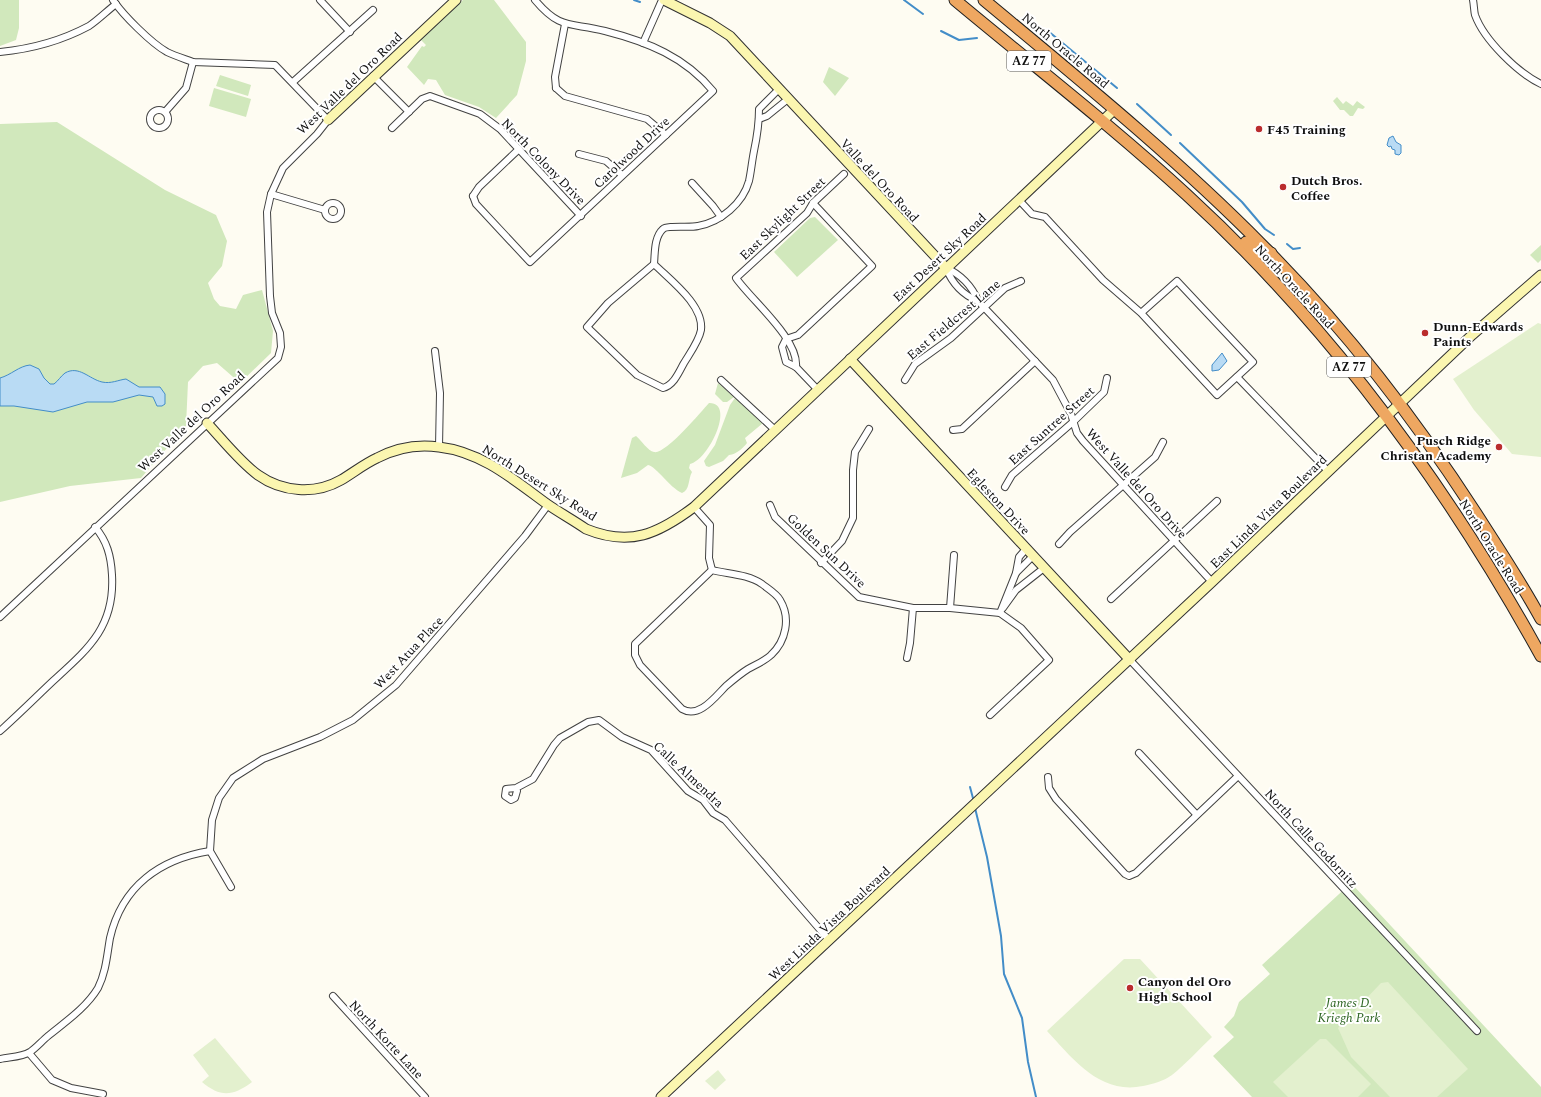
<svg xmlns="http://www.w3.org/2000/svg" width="1541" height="1097" viewBox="0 0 1541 1097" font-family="Spectral,serif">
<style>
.green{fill:#d1e8bc}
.pitch{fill:#e3f0ce}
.water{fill:#b9dbf4;stroke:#438dc8}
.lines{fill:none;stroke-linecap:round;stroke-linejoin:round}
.stream{stroke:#438dc8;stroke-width:2}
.street-casing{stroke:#424242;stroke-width:8}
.secondary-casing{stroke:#313131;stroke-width:11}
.highway-casing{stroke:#202020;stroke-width:13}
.street{stroke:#fff;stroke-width:6}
.secondary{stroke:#fbf6b0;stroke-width:9}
.highway{stroke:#eea761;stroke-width:11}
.poi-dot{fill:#ba2c2d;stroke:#fff;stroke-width:1.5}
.labels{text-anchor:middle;stroke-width:4;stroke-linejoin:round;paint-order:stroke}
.shield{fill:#fff;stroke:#575757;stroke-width:1}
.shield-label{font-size:12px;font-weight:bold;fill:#0f0f0f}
.street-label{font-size:13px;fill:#0f0f0f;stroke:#fff}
.poi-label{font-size:13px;font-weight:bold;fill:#0f0f0f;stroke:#fff;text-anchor:start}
.park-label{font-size:13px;font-style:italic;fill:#2d6522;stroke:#fff}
</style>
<rect width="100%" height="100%" fill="#fefcf2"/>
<g class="green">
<polygon points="0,0 19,0 19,28 16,40 0,46"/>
<polygon points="463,0 494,0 526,42 526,61 517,95 496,118 479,107 445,95 436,80 428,79 424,85 407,67 422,46 424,47 426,45 420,39"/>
<polygon points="829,67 849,78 835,96 823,82"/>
<polygon points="220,75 251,85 248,96 216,86"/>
<polygon points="214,88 251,99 246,117 209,106"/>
<polygon points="1337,97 1343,104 1346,101 1353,106 1357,101 1365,107 1363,109 1358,108 1353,116 1350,116 1344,110 1340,110 1333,101"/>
<polygon points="57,122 165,190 216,215 227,241 222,266 208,283 214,299 220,306 236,309 243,295 262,290 273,331 271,353 240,383 217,363 203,366 188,382 186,426 141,478 70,486 0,502 0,124"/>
<polygon points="815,217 838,240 797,277 774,252 810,218"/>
<polygon points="1541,245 1541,260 1538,263 1530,255"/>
<polygon points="718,383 734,397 727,402 723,402 715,394"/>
<path d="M735 398 763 423 745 438 747 443C743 448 737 454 729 455L723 461 709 467 706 466 704 461 715 445 730 405Z"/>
<path d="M709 403C736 402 709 460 690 464L689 468 692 472C688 479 690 490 682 493 669 487 657 467 648 465L637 473 621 478 632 438 636 436C641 440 648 451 654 452 665 455 701 412 709 403Z"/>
<polygon points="1351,883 1541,1087 1541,1097 1252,1097 1213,1056 1234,1037 1224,1027 1234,1016 1239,1002 1270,974 1262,965"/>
</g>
<g class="pitch">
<polygon points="1538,323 1541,324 1541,457 1512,454 1474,410 1453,379"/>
<path d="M1124 959H1140L1212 1037C1199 1049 1186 1064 1172 1075 1164 1081 1153 1084 1143 1086 1100 1095 1073 1059 1047 1031Z"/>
<polygon points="1388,982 1468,1069 1437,1097 1390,1097 1351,1057 1338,1028 1381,983"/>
<path d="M215 1038 252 1082C232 1097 220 1097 202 1082L209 1076 193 1055Z"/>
<polygon points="1320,1039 1326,1039 1371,1084 1358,1097 1288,1097 1273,1082"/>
<polygon points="718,1070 726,1080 715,1090 705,1081"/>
</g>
<g class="water">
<polygon points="1393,136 1396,142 1401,145 1401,153 1399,155 1395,154 1395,150 1392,149 1391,146 1389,147 1387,145 1389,138"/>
<polygon points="1222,353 1227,361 1219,370 1212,371 1212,365"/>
<path d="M30 365 39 369 44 378 50 384H54C58 381 61 376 65 373 79 365 89 379 102 382 111 384 118 380 126 379L139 387H160L165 394V404L162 406H157L153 397 139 395 113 402H87L53 412 14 406H0V378C11 375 19 366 30 365Z"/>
</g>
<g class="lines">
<g class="stream">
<polyline points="634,0 640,2"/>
<polyline points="904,0 923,14"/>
<polyline points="941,31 959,40 977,38"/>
<polyline points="1044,32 1048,31 1117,88"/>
<polyline points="1137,104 1171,135"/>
<polyline points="1180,143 1242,202 1265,229 1274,235"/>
<polyline points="1287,244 1293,249 1300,248"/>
<polyline points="970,787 974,802"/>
<polyline points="975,808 987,857 1001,936 1004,974 1022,1018 1028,1062 1036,1097"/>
</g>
<defs>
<g id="street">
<polyline points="320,0 350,32"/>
<path d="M1473 0C1474 5 1474 11 1475 15 1484 40 1518 73 1541 84"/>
<polyline points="643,43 662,0"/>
<path d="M0 52C31 49 61 41 89 26 98 20 107 11 116 4"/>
<polyline points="373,76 409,112"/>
<polyline points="293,82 373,10"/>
<polyline points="556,88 565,96 647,119 666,135"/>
<polyline points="556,88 555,77 565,24"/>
<circle cx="159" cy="119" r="9"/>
<polyline points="165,112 186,88 193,62"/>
<polyline points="759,119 767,116 788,99"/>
<polyline points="392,128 422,99 430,96 480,114 500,129 581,216"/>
<polyline points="579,154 606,161 622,175"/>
<polyline points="692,183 713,206 721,217"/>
<polyline points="271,194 325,210"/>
<path d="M473 196 476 204 530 262 713 91C685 57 648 42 605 31 571 22 561 31 535 0"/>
<polyline points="473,196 479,187 519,149"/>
<polyline points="1019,200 1032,214 1045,217 1103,280 1141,313 1217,395 1253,362 1177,281 1141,313"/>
<circle cx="333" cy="211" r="8"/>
<path d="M654 264C670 280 704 305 701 330 699 341 690 353 684 363 679 372 674 385 663 388L637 375 587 327 608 303Z"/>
<path d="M654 264C655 253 654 237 663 229 667 225 690 228 698 226 721 222 743 203 749 181 751 172 752 161 754 151 757 137 759 123 759 109L779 89"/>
<path d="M946 268C960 274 972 286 978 301L1053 380 1071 414 1077 433 1083 441 1212 582"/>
<path d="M946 268C952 283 963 295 978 301"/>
<polyline points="786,339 798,335 872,266 813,203"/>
<polyline points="786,339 782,347 786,362 796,367 817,389"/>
<polyline points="435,351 440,393 439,447"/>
<path d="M796 367C799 339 752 301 736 278L807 213 813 203 844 174"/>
<polyline points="1237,377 1328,471"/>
<polyline points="721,380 775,430"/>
<polyline points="905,380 915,364 951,338 1005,288 1021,281"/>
<polyline points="953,430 962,429 1035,361"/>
<polyline points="1005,487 1012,475 1073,422 1104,392 1107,378"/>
<polyline points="770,505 775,517 859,597 913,608 950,608 1000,613 1021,628 1049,660 990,715"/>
<polyline points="694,507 710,525 709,558 712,570"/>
<polyline points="1059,544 1070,532 1155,457 1163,442"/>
<polyline points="821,563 842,541 853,518 853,470 855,452 869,429"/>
<path d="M712 570C727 574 748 574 762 584 767 588 777 594 780 600 791 618 786 641 771 655 765 661 755 665 748 669 740 674 733 680 726 686 715 697 699 719 682 709L640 665 635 655V644Z"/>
<polyline points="1016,573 1019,557 1026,549"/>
<polyline points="1111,599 1217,501"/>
<polyline points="950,608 954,555"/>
<polyline points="1003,608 1016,590 1044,568"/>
<polyline points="1000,613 1016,573 1033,556"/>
<path d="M0 617 278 358 281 347 280 333 272 313 270 296 267 212 271 194 283 168 317 134 328 120 275 65 193 62C185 59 175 56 167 52 151 43 123 15 113 0"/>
<polyline points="907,658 910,643 913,608"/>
<polyline points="1130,660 1477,1031"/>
<path d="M0 731C18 715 35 698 53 681 88 649 115 627 112 575 111 556 107 541 95 527"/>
<polyline points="1139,753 1196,814"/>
<polyline points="1048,777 1049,788 1056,799 1125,874 1129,876 1136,873 1238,776"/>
<polyline points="516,788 517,791 515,798 511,800 505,796 506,789 516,788 533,779 554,745 560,738 588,722 599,720 622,737 651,750 688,791 703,800 713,813 725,820 829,940"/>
<polyline points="231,887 210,851 212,820 219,798 233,778 263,759 320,737 353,720 396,685 525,536 548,505"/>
<polyline points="333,996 425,1097"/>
<polyline points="29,1053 52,1080 71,1088 103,1094"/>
<path d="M0 1059C9 1057 22 1057 30 1052 36 1048 42 1041 48 1036 65 1022 86 1008 98 988 106 972 107 955 110 938 122 886 160 859 210 851"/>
</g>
<g id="secondary">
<polyline points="664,0 710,23 730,36 946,268"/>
<polyline points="328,120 456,0"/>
<polyline points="850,359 1130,660"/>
<path d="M207 423C222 439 240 462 258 475 282 492 315 495 341 480 353 473 364 464 377 458 396 448 418 444 439 447 482 452 514 480 547 504 560 513 573 520 586 529 630 547 658 534 694 507L1115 109"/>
<polyline points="661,1097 1212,582 1472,335 1541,275"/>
</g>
<g id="highway">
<path d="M955 0C1033 65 1113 127 1187 195 1331 327 1447 486 1541 656"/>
<path d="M984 0C1079 79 1175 157 1262 245 1344 327 1416 420 1479 518 1500 551 1522 584 1541 619"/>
<path d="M1246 242C1254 250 1259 257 1271 253"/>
</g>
</defs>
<use href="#street" class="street-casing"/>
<use href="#secondary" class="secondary-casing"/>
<use href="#highway" class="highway-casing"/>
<use href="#street" class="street"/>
<use href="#secondary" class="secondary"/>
<use href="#highway" class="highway"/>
</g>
<g class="poi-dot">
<circle cx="1259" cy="129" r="4"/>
<circle cx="1283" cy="187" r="4"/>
<circle cx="1425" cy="333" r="4"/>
<circle cx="1499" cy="447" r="4"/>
<circle cx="1130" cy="988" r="4"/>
</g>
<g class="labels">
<g class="shield">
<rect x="1007" y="51" width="44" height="20" rx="3"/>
<rect x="1327" y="357" width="44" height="20" rx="3"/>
</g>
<g class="shield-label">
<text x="1029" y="65">AZ 77</text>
<text x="1349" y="371">AZ 77</text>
</g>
<g class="street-label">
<text transform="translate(1066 50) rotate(40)" y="5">North Oracle Road</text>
<text transform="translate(349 83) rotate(-44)" y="5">West Valle del Oro Road</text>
<text transform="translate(631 152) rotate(-43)" y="5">Carolwood Drive</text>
<text transform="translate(544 161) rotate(46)" y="5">North Colony Drive</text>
<text transform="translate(880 180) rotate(47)" y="5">Valle del Oro Road</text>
<text transform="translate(782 218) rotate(-44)" y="5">East Skylight Street</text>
<text transform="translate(939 257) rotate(-43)" y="5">East Desert Sky Road</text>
<text transform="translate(1295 286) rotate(47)" y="5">North Oracle Road</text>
<text transform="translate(953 319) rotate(-40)" y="5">East Fieldcrest Lane</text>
<text transform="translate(191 421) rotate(-43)" y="5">West Valle del Oro Road</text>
<text transform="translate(1051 425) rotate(-42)" y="5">East Suntree Street</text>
<text transform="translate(540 482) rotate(32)" y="5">North Desert Sky Road</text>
<text transform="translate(1137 483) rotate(48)" y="5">West Valle del Oro Drive</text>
<text transform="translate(999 501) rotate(47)" y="5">Egleston Drive</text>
<text transform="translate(1268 511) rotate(-44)" y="5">East Linda Vista Boulevard</text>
<text transform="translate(1492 546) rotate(58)" y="5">North Oracle Road</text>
<text transform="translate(827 550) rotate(43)" y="5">Golden Sun Drive</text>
<text transform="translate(408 652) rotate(-47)" y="5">West Atua Place</text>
<text transform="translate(689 774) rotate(43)" y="5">Calle Almendra</text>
<text transform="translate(1312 838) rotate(47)" y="5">North Calle Godornitz</text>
<text transform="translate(829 923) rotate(-43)" y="5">West Linda Vista Boulevard</text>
<text transform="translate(387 1039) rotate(47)" y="5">North Korte Lane</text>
</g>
<g class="poi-label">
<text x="1267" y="134">F45 Training</text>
<text x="1291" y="185">Dutch Bros.<tspan x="1291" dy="15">Coffee</tspan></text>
<text x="1433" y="331">Dunn-Edwards<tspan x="1433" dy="15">Paints</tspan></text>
<text x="1491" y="445" text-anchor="end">Pusch Ridge<tspan x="1491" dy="15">Christan Academy</tspan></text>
<text x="1138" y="986">Canyon del Oro<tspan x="1138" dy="15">High School</tspan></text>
</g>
<g class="park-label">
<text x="1349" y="1007">James D.<tspan x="1349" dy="15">Kriegh Park</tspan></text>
</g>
</g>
</svg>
